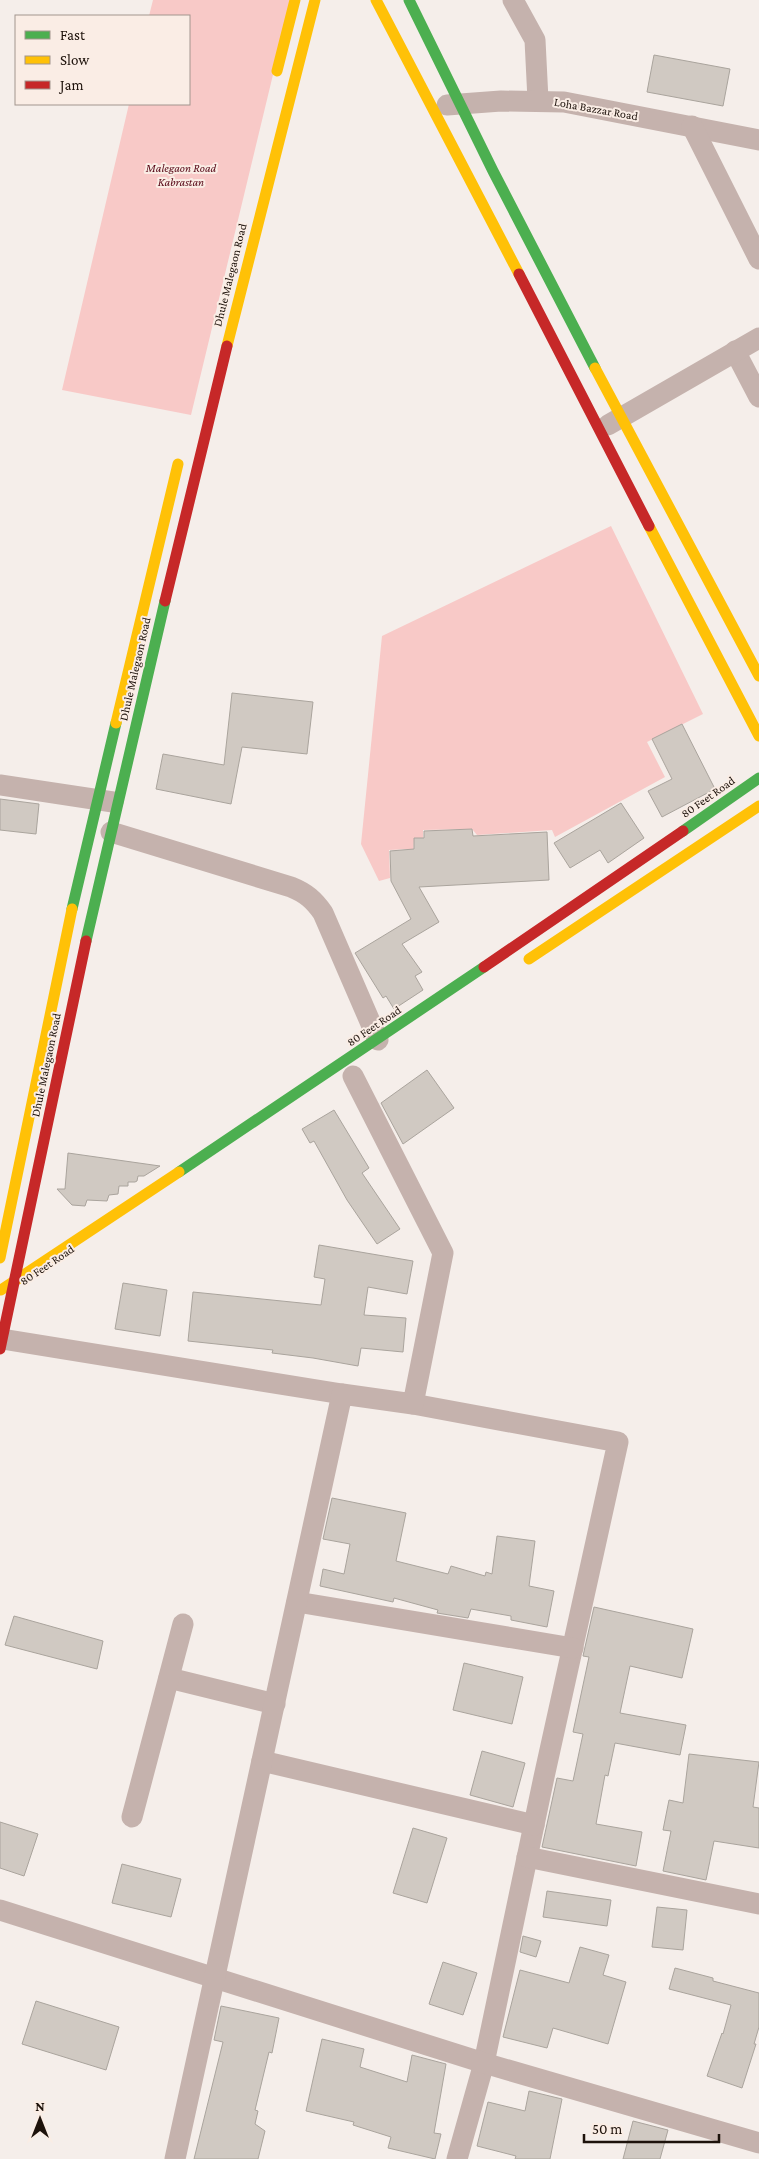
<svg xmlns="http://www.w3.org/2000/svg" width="759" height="2159" viewBox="0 0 759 2159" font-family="'Crimson Pro',serif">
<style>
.green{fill:#f8c9c7}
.building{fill:#d0c9c2;stroke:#aaa49d}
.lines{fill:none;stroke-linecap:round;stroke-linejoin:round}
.street{stroke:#c5b2ad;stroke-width:21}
.fast{stroke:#4caf50;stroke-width:11}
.slow{stroke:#ffc107;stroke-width:11}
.jam{stroke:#c62828;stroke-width:11}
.labels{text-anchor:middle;stroke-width:4;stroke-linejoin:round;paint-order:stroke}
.street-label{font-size:12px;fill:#1d120b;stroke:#faede5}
.park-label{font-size:12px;font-style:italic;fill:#570716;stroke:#faede5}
</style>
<rect width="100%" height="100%" fill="#f5eeea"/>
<g class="green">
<polygon points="153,0 291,0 191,415 62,390 129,104 189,104 189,16 149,16"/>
<polygon points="611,526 703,714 647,742 665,777 555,837 552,830 477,835 472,829 423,830 423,838 414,838 413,858 409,849 389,850 390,878 379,881 361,844 382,636"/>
</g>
<g class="building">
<polygon points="654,55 730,69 723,106 647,92"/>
<polygon points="232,693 313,702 307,754 242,747 231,804 156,789 163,754 224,765"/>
<polygon points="682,724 715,789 662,817 648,791 672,779 652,739"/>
<polygon points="0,799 39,804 36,834 0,830"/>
<polygon points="621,803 644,838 608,863 600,850 570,868 554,843"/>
<polygon points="472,829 473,836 547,832 549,880 419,887 439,922 402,944 422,972 415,976 423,990 394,1009 386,996 383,998 355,953 411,919 391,881 390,851 414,849 414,838 424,838 424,831"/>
<polygon points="427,1070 454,1108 403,1144 381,1103"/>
<polygon points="334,1110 369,1168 362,1173 400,1229 377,1244 347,1200 314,1141 310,1143 302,1129"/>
<polygon points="68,1153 160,1166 144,1176 138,1176 137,1181 135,1182 128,1182 128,1186 119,1186 118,1194 109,1195 107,1201 87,1200 85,1206 72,1205 57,1189 65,1189"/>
<polygon points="319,1245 413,1261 407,1294 368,1287 364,1315 406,1318 403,1352 361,1348 358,1366 313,1358 272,1353 273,1350 188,1341 193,1292 321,1305 325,1279 314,1277"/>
<polygon points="123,1283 167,1290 160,1336 115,1329"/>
<polygon points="332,1498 406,1513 396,1561 448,1574 451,1566 485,1576 486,1572 492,1574 497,1536 535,1541 529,1586 554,1591 547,1627 511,1620 511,1616 471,1609 468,1618 437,1613 438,1610 394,1598 393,1602 320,1586 323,1569 344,1574 350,1544 323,1539"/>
<polygon points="594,1607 693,1629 682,1678 630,1666 620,1713 686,1725 680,1755 615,1743 608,1776 605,1775 596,1824 642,1832 636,1866 542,1847 557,1778 573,1781 583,1734 573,1732 589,1657 583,1656"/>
<polygon points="14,1616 103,1641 97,1669 5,1645"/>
<polygon points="464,1663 523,1677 512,1724 453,1710"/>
<polygon points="482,1751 525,1763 513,1807 470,1795"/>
<polygon points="689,1754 759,1762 753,1807 759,1808 759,1848 714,1841 706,1880 663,1871 671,1831 663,1830 669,1800 683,1803"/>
<polygon points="0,1822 38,1834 24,1876 0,1868"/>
<polygon points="413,1828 447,1838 427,1903 393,1893"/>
<polygon points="122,1864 181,1879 171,1917 112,1903"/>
<polygon points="547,1891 611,1900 607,1926 543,1917"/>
<polygon points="657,1907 687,1910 683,1950 652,1947"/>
<polygon points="523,1936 541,1941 536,1957 520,1952"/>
<polygon points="580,1947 609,1955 603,1975 626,1982 608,2044 553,2028 547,2048 503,2037 520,1970 569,1983"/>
<polygon points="443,1962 477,1973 463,2015 429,2004"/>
<polygon points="675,1968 713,1978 713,1981 759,1993 759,2027 754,2044 756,2044 742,2088 707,2076 722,2033 723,2034 731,2005 669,1989"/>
<polygon points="36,2001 119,2027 106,2070 22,2044"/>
<polygon points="221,2006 279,2018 272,2053 269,2052 255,2110 258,2111 255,2124 265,2131 258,2159 194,2159 223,2042 214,2040"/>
<polygon points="322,2039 364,2049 360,2067 407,2082 412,2055 446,2064 434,2133 441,2134 435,2159 388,2148 391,2137 353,2125 354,2122 306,2111"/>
<polygon points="529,2091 562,2099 550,2159 515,2159 516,2156 477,2146 488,2102 525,2111"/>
<polygon points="633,2121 668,2130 660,2159 623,2159"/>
</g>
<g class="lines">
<g class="street">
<polyline points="513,0 535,40 538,100"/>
<polyline points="447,105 501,101 564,102 759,140"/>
<polyline points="692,126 759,259"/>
<polyline points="735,351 759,397"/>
<polyline points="608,425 759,338"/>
<polyline points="0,785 113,802"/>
<path d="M111 832 291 887C306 893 314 900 323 913L378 1040"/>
<polyline points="2,1339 342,1394"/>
<polyline points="413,1404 618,1442 544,1777 484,2063 457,2159"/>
<polyline points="297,1602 573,1648"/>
<polyline points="169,1678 275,1704"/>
<polyline points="262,1761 534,1825"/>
<polyline points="132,1817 183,1624"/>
<polyline points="527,1857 759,1904"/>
<polyline points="0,1910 484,2063 759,2143"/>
<polyline points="175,2159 342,1394 413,1404 443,1253 353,1076"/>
</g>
<g class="fast">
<polyline points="409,0 493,171 595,368"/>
<polyline points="683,831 759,778"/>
<polyline points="72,909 116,723"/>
<polyline points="86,941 165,601"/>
<polyline points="179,1172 484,967"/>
</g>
<g class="slow">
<polyline points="376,0 519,274"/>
<polyline points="277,71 295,0"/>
<polyline points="227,346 315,0"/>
<polyline points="595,368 759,676"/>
<polyline points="649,526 759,736"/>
<polyline points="116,723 178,464"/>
<polyline points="529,959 759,806"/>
<polyline points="0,1258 72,909"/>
<polyline points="1,1290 179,1172"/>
</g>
<g class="jam">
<polyline points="519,274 649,526"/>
<polyline points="165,601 227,346"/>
<polyline points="484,967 683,831"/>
<polyline points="0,1349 86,941"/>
</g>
</g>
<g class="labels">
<g class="street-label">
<text transform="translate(596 109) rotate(10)" y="4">Loha Bazzar Road</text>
<text transform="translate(230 275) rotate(-76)" y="4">Dhule Malegaon Road</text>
<text transform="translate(135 669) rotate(-77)" y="4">Dhule Malegaon Road</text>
<text transform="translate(708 797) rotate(-35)" y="4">80 Feet Road</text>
<text transform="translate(374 1026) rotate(-34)" y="4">80 Feet Road</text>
<text transform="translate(46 1065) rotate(-78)" y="4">Dhule Malegaon Road</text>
<text transform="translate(47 1265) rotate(-34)" y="4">80 Feet Road</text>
</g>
<g class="park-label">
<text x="181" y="172">Malegaon Road<tspan x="181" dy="14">Kabrastan</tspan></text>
</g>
</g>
<rect x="15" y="15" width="175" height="90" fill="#faede5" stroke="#a2958e"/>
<rect x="25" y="31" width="25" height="8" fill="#4caf50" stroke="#a2958e"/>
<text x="60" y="40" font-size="15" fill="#1d120b">Fast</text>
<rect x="25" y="56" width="25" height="8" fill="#ffc107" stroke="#a2958e"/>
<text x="60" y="65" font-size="15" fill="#1d120b">Slow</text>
<rect x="25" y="81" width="25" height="8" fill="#c62828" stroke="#a2958e"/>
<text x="60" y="90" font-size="15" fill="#1d120b">Jam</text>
<g transform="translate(40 2119)" stroke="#faede5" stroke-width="4" paint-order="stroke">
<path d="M0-4L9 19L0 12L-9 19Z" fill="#1d120b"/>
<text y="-8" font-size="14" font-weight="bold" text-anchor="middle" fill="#1d120b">N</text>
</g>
<path d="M584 2134v8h135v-8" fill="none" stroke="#1d120b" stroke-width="2.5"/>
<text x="592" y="2134" font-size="15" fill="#1d120b" stroke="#faede5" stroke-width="4" paint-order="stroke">50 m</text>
</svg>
